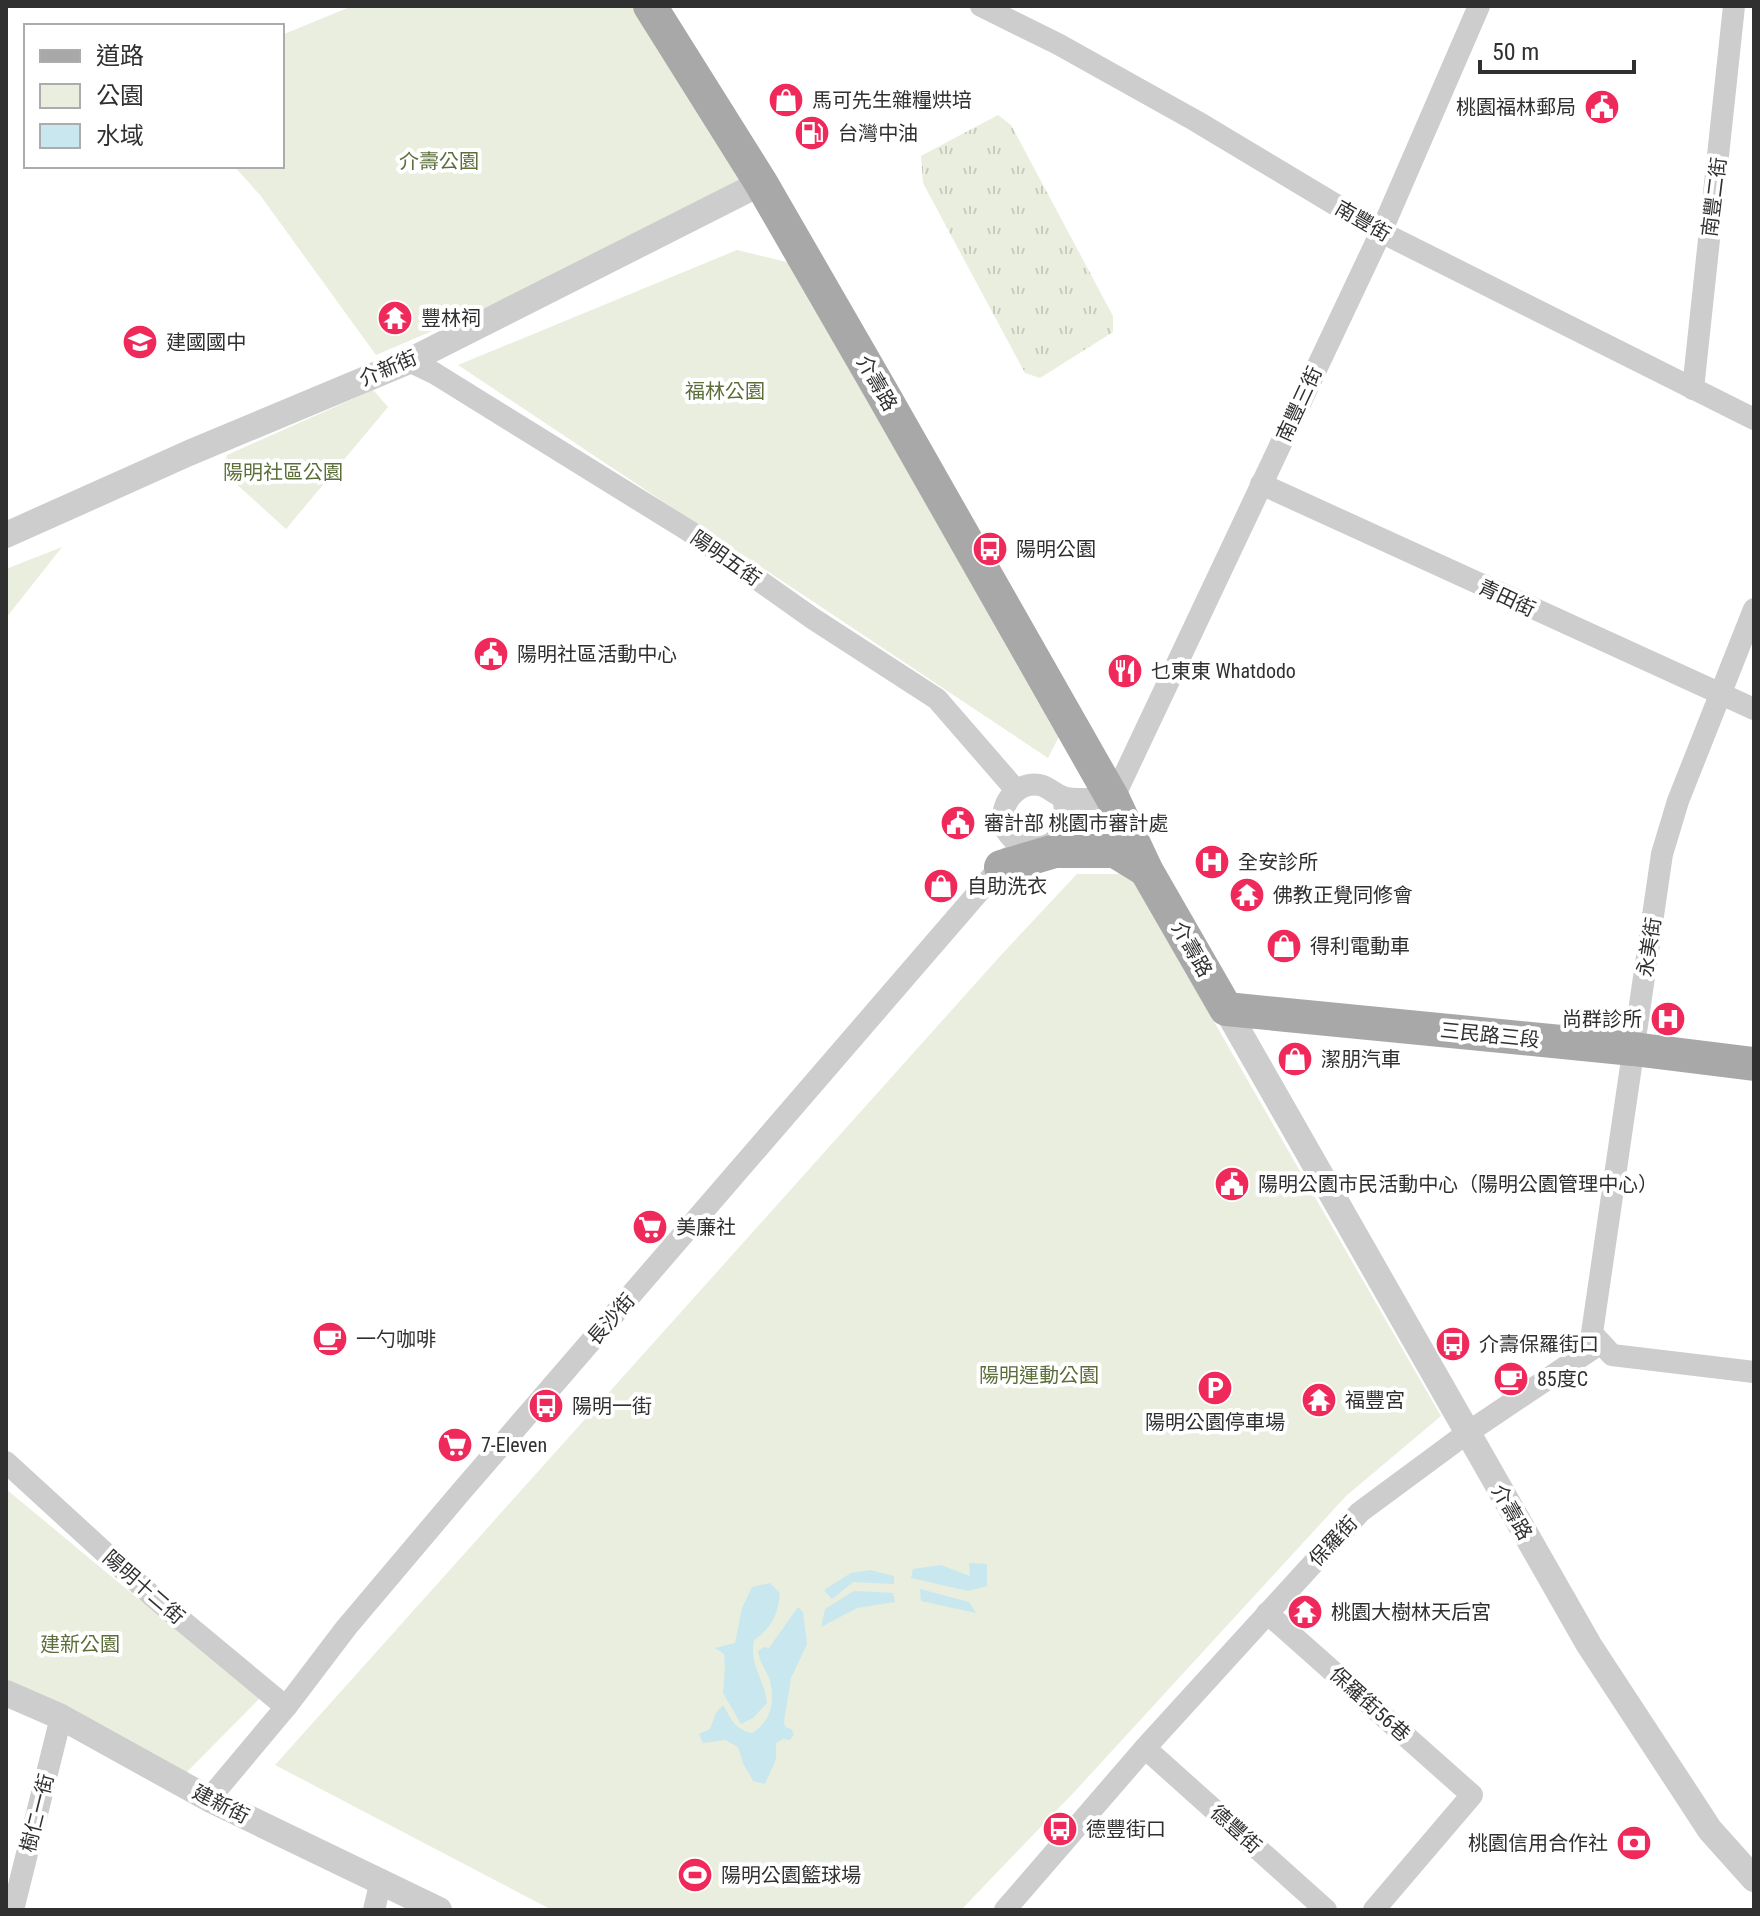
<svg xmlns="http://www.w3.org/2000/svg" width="1760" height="1916" viewBox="0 0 1760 1916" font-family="'Roboto Condensed','Noto Sans TC',sans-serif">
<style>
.grass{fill:url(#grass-tufts)}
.green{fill:#e9eede}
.water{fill:#c9e7ef}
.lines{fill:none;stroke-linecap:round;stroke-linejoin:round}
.minor{stroke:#cdcdcd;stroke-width:22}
.tertiary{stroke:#cdcdcd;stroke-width:26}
.primary{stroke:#a8a8a8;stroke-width:34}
.labels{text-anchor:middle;stroke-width:8;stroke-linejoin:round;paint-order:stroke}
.poi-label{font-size:20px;fill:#303030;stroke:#fff;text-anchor:start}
.park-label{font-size:20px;fill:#5c6f3a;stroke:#fff}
.street-label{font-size:20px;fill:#303030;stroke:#fff}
</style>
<defs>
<pattern id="grass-tufts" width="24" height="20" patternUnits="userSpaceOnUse" patternTransform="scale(2)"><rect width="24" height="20" fill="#e9eede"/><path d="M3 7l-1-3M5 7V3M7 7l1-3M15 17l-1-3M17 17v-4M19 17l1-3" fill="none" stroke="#c8ccbf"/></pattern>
</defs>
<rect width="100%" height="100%" fill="#fff"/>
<polygon class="grass" points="998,115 1011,125 1113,316 1113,332 1040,378 1025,373 923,183 921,156"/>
<g class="green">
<polygon points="352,6 640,6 756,192 376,355 260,195 234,166 282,166 282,35"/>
<polygon points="737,250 795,264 1066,723 1048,758 458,365"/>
<polygon points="373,390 388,407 286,529 223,472 227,455"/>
<polygon points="62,547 6,618 6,569"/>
<polygon points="1077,874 1129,874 1441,1416 1346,1496 1077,1789 961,1910 552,1910 275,1765 1002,954"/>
<polygon points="6,1489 259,1699 184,1775 6,1688"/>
</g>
<g class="water">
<polygon points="969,1563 987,1564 987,1586 968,1591 911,1578 913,1569 941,1565 970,1576"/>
<polygon points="870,1570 894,1576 894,1584 853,1582 832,1599 824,1590 851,1573"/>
<path d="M770 1583 780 1593C778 1615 772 1627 754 1640 749 1666 764 1677 767 1703L753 1718 741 1724 723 1693 725 1668 724 1654 715 1648 735 1643 742 1608 752 1587Z"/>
<polygon points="920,1589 969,1602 976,1613 921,1601"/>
<polygon points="854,1591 893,1593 895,1602 857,1608 821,1627 825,1609"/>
<path d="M798 1607 803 1612 807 1644 791 1678 784 1721 785 1727 791 1729 794 1734 790 1740 783 1739 776 1743V1759L765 1784 753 1781 743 1763 738 1747 725 1740 703 1743 699 1734 710 1729 716 1713 723 1705C732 1720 734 1729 752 1733 771 1722 775 1702 770 1681 767 1671 760 1664 758 1651L764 1647 769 1648Z"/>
</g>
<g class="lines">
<g class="minor">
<polyline points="981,6 1058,44 1196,121 1381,232 1754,419"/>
<polyline points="409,361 434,373 689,531 812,618 937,699 1016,790"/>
<polyline points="1693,389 1734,6"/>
<polyline points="1261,484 1754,709"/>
<path d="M1063 798C1080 871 986 854 1006 804 1010 795 1019 787 1029 785 1045 782 1050 792 1063 797 1073 801 1100 798 1113 799L1381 232 1479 6"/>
<polyline points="1601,1343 1592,1333 1662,854 1678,801 1754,609"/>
<polyline points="6,1462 151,1595 286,1707"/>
<polyline points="1267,1613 1472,1795 1374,1910"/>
<polyline points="1145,1748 1326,1910"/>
<polyline points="209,1799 286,1707 346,1628 460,1493 1008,858"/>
<polyline points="13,1910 61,1717"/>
<polyline points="374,1910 381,1880"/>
<polyline points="1005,1910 1145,1748 1360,1512 1467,1433 1601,1343 1612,1355 1754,1372"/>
</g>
<g class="tertiary">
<polyline points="6,535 189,453 409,361 761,183"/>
<polyline points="1226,1009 1589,1645 1710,1830 1754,1879"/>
<polyline points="6,1693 61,1717 209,1799 439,1910"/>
</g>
<g class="primary">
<polyline points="650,6 761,183 881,391 1113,799 1146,870 1226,1009 1633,1049 1754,1064"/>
<polyline points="1001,867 1055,851 1115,851 1146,870"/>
</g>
</g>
<defs>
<symbol id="shop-disc" viewBox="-11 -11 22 22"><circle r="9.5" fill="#f0295b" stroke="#fff"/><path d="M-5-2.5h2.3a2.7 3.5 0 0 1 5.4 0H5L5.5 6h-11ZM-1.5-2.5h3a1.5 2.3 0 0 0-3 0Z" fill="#fff"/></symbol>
<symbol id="civic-disc" viewBox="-11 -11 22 22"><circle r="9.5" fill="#f0295b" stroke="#fff"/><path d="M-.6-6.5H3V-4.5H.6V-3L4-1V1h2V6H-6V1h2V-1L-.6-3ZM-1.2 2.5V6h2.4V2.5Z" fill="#fff"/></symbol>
<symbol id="fuel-disc" viewBox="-11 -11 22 22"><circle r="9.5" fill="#f0295b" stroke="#fff"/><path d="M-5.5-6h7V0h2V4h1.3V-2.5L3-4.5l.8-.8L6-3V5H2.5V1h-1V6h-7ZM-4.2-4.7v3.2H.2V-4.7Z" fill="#fff"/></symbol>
<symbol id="temple-disc" viewBox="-11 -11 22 22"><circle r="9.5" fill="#f0295b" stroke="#fff"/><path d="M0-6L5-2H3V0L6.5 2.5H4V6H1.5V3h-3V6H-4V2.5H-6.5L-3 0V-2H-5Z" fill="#fff"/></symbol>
<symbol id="school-disc" viewBox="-11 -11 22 22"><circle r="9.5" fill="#f0295b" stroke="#fff"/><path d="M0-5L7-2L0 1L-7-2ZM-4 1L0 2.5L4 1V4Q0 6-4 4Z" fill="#fff"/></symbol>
<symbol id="bus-disc" viewBox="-11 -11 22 22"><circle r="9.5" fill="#f0295b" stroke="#fff"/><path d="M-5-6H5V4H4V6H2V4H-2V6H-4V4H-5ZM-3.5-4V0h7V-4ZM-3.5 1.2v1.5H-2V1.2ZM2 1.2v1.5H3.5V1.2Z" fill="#fff"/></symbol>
<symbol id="restaurant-disc" viewBox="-11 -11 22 22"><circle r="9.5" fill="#f0295b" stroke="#fff"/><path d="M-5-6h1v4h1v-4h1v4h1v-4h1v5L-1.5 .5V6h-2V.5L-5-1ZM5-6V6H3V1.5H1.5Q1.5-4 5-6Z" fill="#fff"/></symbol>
<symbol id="hospital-disc" viewBox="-11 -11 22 22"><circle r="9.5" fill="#f0295b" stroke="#fff"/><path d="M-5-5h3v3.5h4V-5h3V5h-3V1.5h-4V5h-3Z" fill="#fff"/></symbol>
<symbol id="supermarket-disc" viewBox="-11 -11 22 22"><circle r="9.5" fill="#f0295b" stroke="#fff"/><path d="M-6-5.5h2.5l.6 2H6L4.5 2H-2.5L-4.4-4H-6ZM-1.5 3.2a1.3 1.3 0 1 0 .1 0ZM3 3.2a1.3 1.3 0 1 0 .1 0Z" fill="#fff"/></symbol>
<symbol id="cafe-disc" viewBox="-11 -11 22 22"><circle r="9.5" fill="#f0295b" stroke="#fff"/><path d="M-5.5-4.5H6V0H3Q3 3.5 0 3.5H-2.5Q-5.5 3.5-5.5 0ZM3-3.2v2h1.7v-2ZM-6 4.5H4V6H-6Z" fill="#fff"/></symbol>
<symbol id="parking-disc" viewBox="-11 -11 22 22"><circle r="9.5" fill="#f0295b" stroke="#fff"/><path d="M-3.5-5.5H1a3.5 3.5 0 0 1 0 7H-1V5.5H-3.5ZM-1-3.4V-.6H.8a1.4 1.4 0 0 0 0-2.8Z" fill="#fff"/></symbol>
<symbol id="bank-disc" viewBox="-11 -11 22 22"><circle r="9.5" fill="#f0295b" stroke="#fff"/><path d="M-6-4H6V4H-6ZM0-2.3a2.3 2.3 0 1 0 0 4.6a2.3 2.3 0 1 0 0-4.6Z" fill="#fff"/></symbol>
<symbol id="stadium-disc" viewBox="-11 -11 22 22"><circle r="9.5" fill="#f0295b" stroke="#fff"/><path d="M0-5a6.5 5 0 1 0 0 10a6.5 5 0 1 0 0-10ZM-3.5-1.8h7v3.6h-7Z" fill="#fff"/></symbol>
</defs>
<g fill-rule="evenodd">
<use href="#shop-disc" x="766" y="80" width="40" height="40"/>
<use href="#civic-disc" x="1582" y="87" width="40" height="40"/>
<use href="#fuel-disc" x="792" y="113" width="40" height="40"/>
<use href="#temple-disc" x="375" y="298" width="40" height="40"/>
<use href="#school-disc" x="120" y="322" width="40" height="40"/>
<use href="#bus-disc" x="970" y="529" width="40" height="40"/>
<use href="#civic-disc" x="471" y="634" width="40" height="40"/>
<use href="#restaurant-disc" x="1105" y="651" width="40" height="40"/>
<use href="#civic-disc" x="938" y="803" width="40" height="40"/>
<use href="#hospital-disc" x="1192" y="842" width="40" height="40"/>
<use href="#shop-disc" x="921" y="866" width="40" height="40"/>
<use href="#temple-disc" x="1227" y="875" width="40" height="40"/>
<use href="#shop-disc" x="1264" y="926" width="40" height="40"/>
<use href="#hospital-disc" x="1648" y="999" width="40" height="40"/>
<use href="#shop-disc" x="1275" y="1039" width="40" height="40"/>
<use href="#civic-disc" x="1212" y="1164" width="40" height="40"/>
<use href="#supermarket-disc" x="630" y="1207" width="40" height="40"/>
<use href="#cafe-disc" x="310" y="1319" width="40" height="40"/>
<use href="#bus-disc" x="1433" y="1324" width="40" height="40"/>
<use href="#cafe-disc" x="1491" y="1359" width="40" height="40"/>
<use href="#parking-disc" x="1195" y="1368" width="40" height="40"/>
<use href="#temple-disc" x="1299" y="1380" width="40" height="40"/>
<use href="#bus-disc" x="526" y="1386" width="40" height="40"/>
<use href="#supermarket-disc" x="435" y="1425" width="40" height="40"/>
<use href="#temple-disc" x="1285" y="1592" width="40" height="40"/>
<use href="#bus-disc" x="1040" y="1809" width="40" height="40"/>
<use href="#bank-disc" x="1614" y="1823" width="40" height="40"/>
<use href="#stadium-disc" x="675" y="1855" width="40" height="40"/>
</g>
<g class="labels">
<g class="poi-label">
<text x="812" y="107">馬可先生雜糧烘培</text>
<text x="1576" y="114" text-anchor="end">桃園福林郵局</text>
<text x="838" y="140">台灣中油</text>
<text x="421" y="325">豐林祠</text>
<text x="166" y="349">建國國中</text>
<text x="1016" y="556">陽明公園</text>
<text x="517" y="661">陽明社區活動中心</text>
<text x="1151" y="678">乜東東 Whatdodo</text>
<text x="984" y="830">審計部 桃園市審計處</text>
<text x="1238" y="869">全安診所</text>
<text x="967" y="893">自助洗衣</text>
<text x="1273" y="902">佛教正覺同修會</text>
<text x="1310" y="953">得利電動車</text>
<text x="1642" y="1026" text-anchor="end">尚群診所</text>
<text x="1321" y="1066">潔朋汽車</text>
<text x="1258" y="1191">陽明公園市民活動中心（陽明公園管理中心）</text>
<text x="676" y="1234">美廉社</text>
<text x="356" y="1346">一勺咖啡</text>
<text x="1479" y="1351">介壽保羅街口</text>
<text x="1537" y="1386">85度C</text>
<text x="1345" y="1407">福豐宮</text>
<text x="572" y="1413">陽明一街</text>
<text x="1215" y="1429" text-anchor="middle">陽明公園停車場</text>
<text x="481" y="1452">7-Eleven</text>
<text x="1331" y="1619">桃園大樹林天后宮</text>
<text x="1086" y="1836">德豐街口</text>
<text x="1608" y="1850" text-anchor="end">桃園信用合作社</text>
<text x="721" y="1882">陽明公園籃球場</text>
</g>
<g class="park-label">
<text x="439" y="168">介壽公園</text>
<text x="725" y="398">福林公園</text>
<text x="283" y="479">陽明社區公園</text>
<text x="1039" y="1382">陽明運動公園</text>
<text x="80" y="1651">建新公園</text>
</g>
<g class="street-label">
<text transform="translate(1714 197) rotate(-83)" y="7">南豐二街</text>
<text transform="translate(1363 221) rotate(30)" y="7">南豐街</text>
<text transform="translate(388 368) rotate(-23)" y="7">介新街</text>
<text transform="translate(877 383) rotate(60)" y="7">介壽路</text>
<text transform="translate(1299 404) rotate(-65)" y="7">南豐三街</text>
<text transform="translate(726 558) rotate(35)" y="7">陽明五街</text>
<text transform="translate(1507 598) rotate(25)" y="7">青田街</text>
<text transform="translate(1649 947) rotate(-81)" y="7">永美街</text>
<text transform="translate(1192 949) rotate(60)" y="7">介壽路</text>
<text transform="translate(1490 1035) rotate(6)" y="7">三民路三段</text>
<text transform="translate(611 1319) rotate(-49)" y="7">長沙街</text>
<text transform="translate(1512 1512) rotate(60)" y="7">介壽路</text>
<text transform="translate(1333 1541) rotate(-47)" y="7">保羅街</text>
<text transform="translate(144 1587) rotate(41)" y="7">陽明十二街</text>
<text transform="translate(1370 1704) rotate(42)" y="7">保羅街56巷</text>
<text transform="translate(221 1804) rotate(27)" y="7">建新街</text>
<text transform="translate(37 1813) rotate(-76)" y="7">樹仁一街</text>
<text transform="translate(1236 1829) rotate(42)" y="7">德豐街</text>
</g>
</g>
<rect width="1760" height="1916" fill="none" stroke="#303030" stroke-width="16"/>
<rect x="24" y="24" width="260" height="144" fill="#ffffff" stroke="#acacac" stroke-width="2"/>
<rect x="40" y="50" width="40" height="12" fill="#a8a8a8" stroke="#acacac" stroke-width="2"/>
<text x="96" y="64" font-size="24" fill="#303030">道路</text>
<rect x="40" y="84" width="40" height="24" fill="#e9eede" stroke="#acacac" stroke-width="2"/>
<text x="96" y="104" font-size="24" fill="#303030">公園</text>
<rect x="40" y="124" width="40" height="24" fill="#c9e7ef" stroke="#acacac" stroke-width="2"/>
<text x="96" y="144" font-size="24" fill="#303030">水域</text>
<path d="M1480 60v12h154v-12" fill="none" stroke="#303030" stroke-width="4"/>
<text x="1492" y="60" font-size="24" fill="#303030" stroke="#ffffff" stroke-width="6" paint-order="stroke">50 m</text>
</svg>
